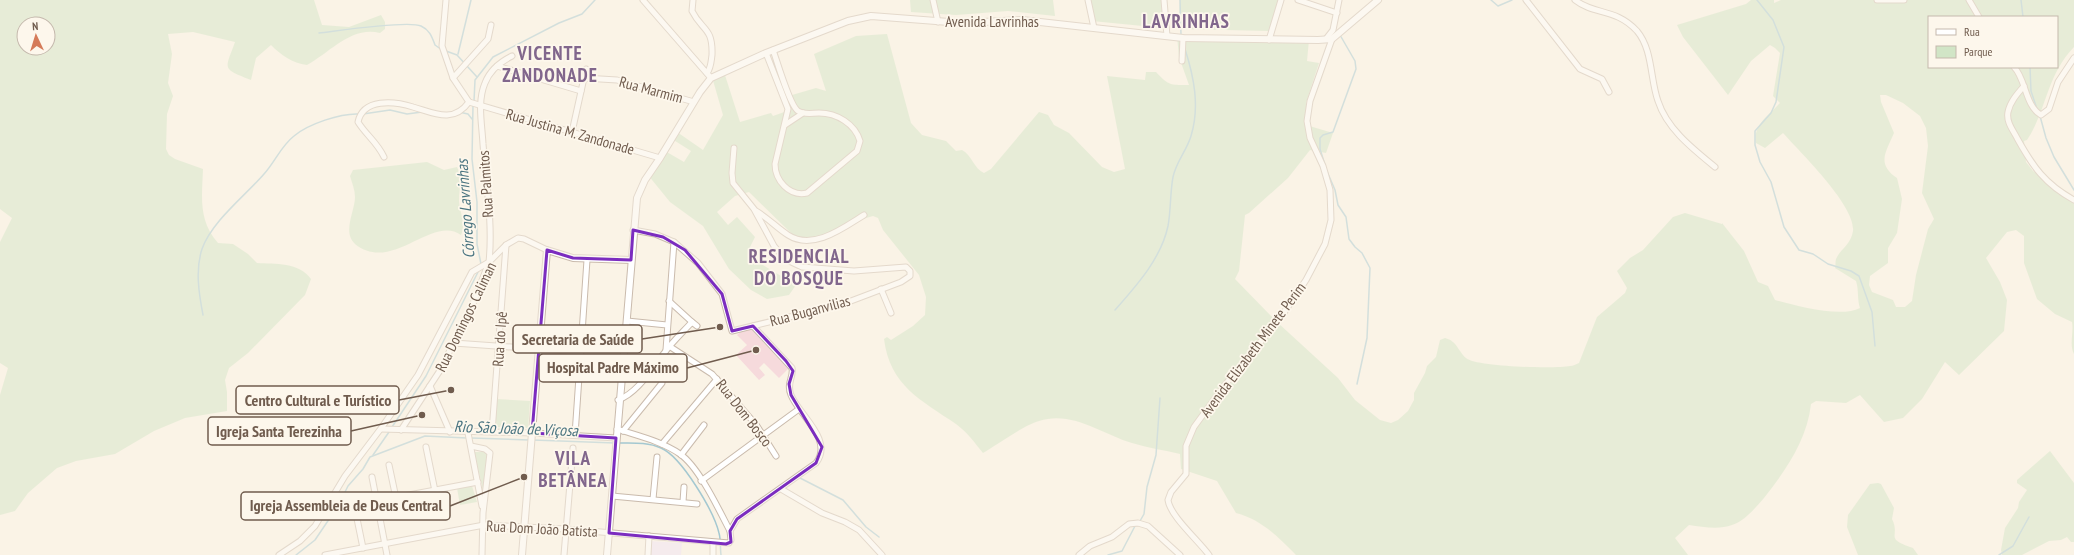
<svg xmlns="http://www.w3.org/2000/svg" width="2074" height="555" viewBox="0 0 2074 555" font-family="'PT Sans Narrow',sans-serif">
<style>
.education{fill:#f0e3f6}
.medical{fill:#f6dadc}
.green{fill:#d1e5c6;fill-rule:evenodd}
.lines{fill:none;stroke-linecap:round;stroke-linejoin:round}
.stream{stroke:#a4c8d1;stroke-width:1.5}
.minor-casing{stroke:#cabbad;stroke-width:7}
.tertiary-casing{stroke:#cabbad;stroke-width:8}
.minor{stroke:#fff;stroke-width:5}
.tertiary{stroke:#fff;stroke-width:6}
.marked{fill:none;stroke:#7b2cbf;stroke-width:3;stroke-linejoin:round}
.labels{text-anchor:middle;stroke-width:3.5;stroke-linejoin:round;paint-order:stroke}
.street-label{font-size:15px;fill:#705c4e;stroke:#fdf7ec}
.water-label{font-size:16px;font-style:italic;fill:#4a7480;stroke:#fdf7ec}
.district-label{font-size:19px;font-weight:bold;letter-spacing:1px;fill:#81668c;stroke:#fdf7ec}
.leader{fill:none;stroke:#705c4e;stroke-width:1.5}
.callout-dot{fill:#705c4e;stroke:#fdf7ec;stroke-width:1.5}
.callout{fill:#fdf7ec;stroke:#705c4e;stroke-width:1.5}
.callout-label{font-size:16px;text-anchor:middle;font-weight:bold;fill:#705c4e}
</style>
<rect width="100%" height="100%" fill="#faf3e6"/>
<polygon class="education" points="649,541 682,543 681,555 648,555"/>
<polygon class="medical" points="748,326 788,369 779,378 764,363 759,368 765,375 759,380 736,355 747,345 737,335"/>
<g class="green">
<path d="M0 0H314L322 25 349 27 381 15 385 22V29L380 33C351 26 331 52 307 65 292 63 281 55 271 45L256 58 251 80C221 68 225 70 235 42L193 32 168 34 172 54 168 83 173 96 167 114 166 149 169 155 175 159 203 169C202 197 198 220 218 243L233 244 248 254 257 263C275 264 299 262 311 279L305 295 248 353 229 368 225 380 227 392V411L185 418 154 431 115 454 76 461 57 468 28 493 15 511 0 515V395L8 368 0 363V242L12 218 0 209ZM24 24H48V48H24Z"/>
<polygon points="910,0 1053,0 1055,16 1008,11 956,15 911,12"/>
<polygon points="1088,0 1161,0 1163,28 1092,21"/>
<polygon points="1180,0 1280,0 1269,31 1181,29 1179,18"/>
<path d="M1751 0H1774V3L1781 0H2074V47C2046 76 2047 110 2027 140L2024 141 2026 162 2033 171 2064 190 2074 204V354C2069 345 2074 332 2072 322L2055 314 2037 299 2024 263V236L2016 230 2007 232 1986 258 2000 282 2007 300 2004 331 1959 375 1945 362 1922 399 1903 418 1884 422 1860 395 1846 403 1816 401 1811 404C1807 440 1786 470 1764 498 1755 508 1745 521 1732 525 1719 530 1703 527 1689 525L1675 538 1688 555H1296C1277 536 1262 520 1236 513L1217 481 1181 469 1180 454C1164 450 1148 448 1132 443 1102 434 1072 410 1039 421 1024 425 997 445 983 453 975 443 967 432 956 424 921 400 890 386 884 339L887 337 891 340 913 326 925 315 926 297 919 275 883 230 878 218 873 216 859 220 818 237 803 239 792 234 749 192 735 196 717 212 728 225 737 217 755 237 750 247 761 264 796 285 789 295 767 299 751 290 729 269 703 226 670 202 648 175 665 151 684 162 691 151 672 139 677 132 703 150 723 115 712 77 724 72 740 122 771 113 773 116 790 110 792 108 788 100 792 95 816 88 826 91 814 54 856 36 887 34 911 123 922 135 946 141 956 151 962 150C972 155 974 169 984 173L991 169 1039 112 1048 115 1054 125 1069 133 1102 167 1114 172 1125 169 1107 76 1145 80 1146 72H1156C1169 86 1171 85 1189 85L1179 57 1177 36 1309 40 1307 61 1319 63 1306 103V125L1333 133 1326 153 1310 150 1288 178 1249 213 1245 215 1239 271 1235 279 1277 322 1338 378 1355 400 1380 420 1391 423 1398 420 1408 411 1414 400V393L1425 373 1427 366 1436 357 1440 340 1445 338C1457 341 1458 351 1466 358 1476 367 1556 369 1570 366 1573 366 1576 364 1579 363L1597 317 1625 293 1627 288 1617 271 1630 258 1643 250 1673 217 1685 213 1722 224V223L1744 251 1758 282 1768 286 1775 300C1797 306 1841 318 1860 308 1857 299 1859 290 1856 281L1835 268C1836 266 1835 262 1836 259 1840 249 1851 245 1853 231 1856 206 1800 152 1783 133L1765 148 1756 143C1752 126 1770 114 1780 103L1773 96 1780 53 1775 48 1770 45 1751 61 1728 95 1683 37 1677 25 1746 4ZM1929 17H2057V67H1929ZM1880 95H1886L1903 103 1920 116 1926 128 1928 146 1922 193 1934 219 1928 229 1916 275 1912 301 1905 307H1896L1893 300 1872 292 1869 285 1870 276 1888 263V248L1897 233 1902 199 1897 178C1876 164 1886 152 1894 133L1881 102Z"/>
<path d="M427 162 444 170 457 167C463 179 459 188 459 201 460 213 466 224 461 235 432 214 392 274 355 244 342 232 355 211 355 197 355 190 352 183 350 176L353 170Z"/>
<polygon points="496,399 530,401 528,428 494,427"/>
<polygon points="2050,451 2074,483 2074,542 2071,542 2067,537 2061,540 2049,541 2022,555 2002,555 2001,550 2005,528 2018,508 2019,502 2027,490 2017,483 2017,480"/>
<polygon points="474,452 486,452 488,453 484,494"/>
<path d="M1878 483 1881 484 1894 508 1892 519C1901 537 1883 538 1913 548L1918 555H1858L1847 527 1848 515 1870 484Z"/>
<polygon points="472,486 477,502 460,505 457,488"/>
</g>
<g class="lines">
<g class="stream">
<polyline points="1180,0 1181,35"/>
<polyline points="1491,0 1498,6 1512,0"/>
<polyline points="1757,0 1773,20 1784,47 1776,102 1771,113 1755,131 1755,145 1760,162 1771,182 1784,227 1799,250 1813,254 1828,264 1851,271 1859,276 1872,312 1875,346"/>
<polyline points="2021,0 2023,17"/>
<path d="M319 33C337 31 408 20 421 26 430 30 432 37 435 45L442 50"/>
<polyline points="446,51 457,55 477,77"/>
<polyline points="458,54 471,0"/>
<polyline points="2030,67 2031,91 2037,109"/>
<polyline points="474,101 475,80 493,57 559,23 582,14 595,0"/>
<polyline points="473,105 472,159 477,202 477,244 481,264"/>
<polyline points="459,112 468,114 472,119"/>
<polyline points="363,114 390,110 407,114 422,112"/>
<polyline points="2040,116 2046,138 2054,157 2074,190"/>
<polyline points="1325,165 1320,149 1320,138 1323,135 1333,132 1356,69 1355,61 1340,35"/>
<polyline points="1326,169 1335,190 1338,205 1346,217 1349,239 1355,247 1362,253 1370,268 1367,338 1357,384"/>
<path d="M1115 310C1136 286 1161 259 1168 226 1171 210 1170 193 1173 177 1176 162 1187 150 1191 136 1200 107 1194 77 1185 49"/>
<path d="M203 315C199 294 195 270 202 249 212 221 246 195 264 174 275 162 281 146 294 136 308 124 341 113 359 114"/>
<polyline points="392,427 426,376 479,270"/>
<polyline points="471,438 529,440"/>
<polyline points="533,440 615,443"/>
<path d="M619 443C633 443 648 442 661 448 682 457 714 512 719 533 721 540 720 548 721 555"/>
<polyline points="373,455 389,432"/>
<polyline points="800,478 843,500 866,527 879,537"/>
<polyline points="1140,521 1144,514 1147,487 1156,455 1160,398"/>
<polyline points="296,555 315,540 338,506 348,486 363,469 370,457 425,436 467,438"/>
<polyline points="1108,555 1122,551 1135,526"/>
<polyline points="1999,555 2013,546 2029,517"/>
</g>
<defs>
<g id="minor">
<polyline points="446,0 442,46 453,78 469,102"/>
<polyline points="643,0 711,78"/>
<path d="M693 0 692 11C702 31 713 27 712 55 711 62 711 68 707 73"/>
<polyline points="933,0 938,22"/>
<polyline points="1088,0 1094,28"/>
<polyline points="1164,0 1167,36"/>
<polyline points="1298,0 1337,13"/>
<polyline points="1526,0 1580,69 1602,79 1609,92"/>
<path d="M1575 0C1594 15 1616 8 1637 31 1653 50 1650 79 1658 101 1667 129 1693 149 1715 167"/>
<polyline points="1877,0 1904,0"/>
<polyline points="1969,0 1979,17"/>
<polyline points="1326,39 1333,30 1339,0"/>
<polyline points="1269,40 1281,0"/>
<path d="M766 53 788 109 775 164C775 180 789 197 807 193L857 151 860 141C855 124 837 113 819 113 812 113 804 115 798 111 790 106 777 61 773 50"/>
<polyline points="1182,61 1183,38"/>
<polyline points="497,66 581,91"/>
<path d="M2014 67C2026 79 2025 106 2041 115L2049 109 2058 82 2074 58"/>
<polyline points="453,78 488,39 491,25"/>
<polyline points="584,78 617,80 694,102"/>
<path d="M2024 86C2017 94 2010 102 2008 112 2006 122 2013 130 2017 138 2033 167 2045 184 2074 200"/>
<polyline points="469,102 660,158"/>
<polyline points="785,125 803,113"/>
<polyline points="572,132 586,69"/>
<path d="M384 157C377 142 366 135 358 122 363 98 394 101 413 107 434 113 453 124 469 102"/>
<path d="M756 211C768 218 777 228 788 235 813 251 843 228 864 215"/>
<polyline points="633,230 655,234 674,242 698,263 722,294 732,331 843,304 901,282 910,276 910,271 906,267 854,271 802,267 785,259 774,246 754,209 733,183 732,173 734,148"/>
<polyline points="881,289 891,313"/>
<polyline points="669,301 692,322"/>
<polyline points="627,321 667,325"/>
<polyline points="454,343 581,352"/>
<polyline points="669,346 712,374 757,426 776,456"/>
<polyline points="666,350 674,242"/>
<polyline points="430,386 450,432"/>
<path d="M618 400C638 393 652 368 665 352 673 341 683 332 692 322L697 326"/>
<polyline points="381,429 532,433 616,438"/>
<path d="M617 429C638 436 661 441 680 454 699 467 719 510 730 531"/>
<polyline points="401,430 439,372 471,309 489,262 506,245 518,238 524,239 547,250"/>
<polyline points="623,431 662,383 662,377 651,370"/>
<polyline points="492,432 506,245"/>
<polyline points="468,433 482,506"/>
<polyline points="575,435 587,260"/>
<polyline points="662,444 717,379"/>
<polyline points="471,446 485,449 490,453 483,513 482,555"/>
<polyline points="426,447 435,491"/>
<polyline points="681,455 704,425"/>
<polyline points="389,465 396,498"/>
<polyline points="372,477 387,555"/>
<polyline points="701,481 799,409"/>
<polyline points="781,489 822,513 845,522 859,530 882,555"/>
<polyline points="612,496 697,504"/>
<polyline points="653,499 657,457"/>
<polyline points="377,501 478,482"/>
<polyline points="683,502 684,487"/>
<polyline points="354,504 363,548"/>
<path d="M279 555 300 541 315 526 345 476 382 427 418 375 472 272 489 262C493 223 486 183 483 144 482 124 477 102 485 83 490 70 500 62 512 56"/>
<path d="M325 555 484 525 566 529 729 543 731 540 730 531 737 519 816 463C834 440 799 415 791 395 786 383 794 377 792 368L753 326"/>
<polyline points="564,555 573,448"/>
<polyline points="648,555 649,536"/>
<polyline points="713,555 713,543"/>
<polyline points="1079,555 1090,546 1112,537 1129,524 1138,523 1148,526 1180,555"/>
<path d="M1209 555C1198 540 1170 516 1168 500L1171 492 1186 474V446L1194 427 1224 386 1281 317 1306 280 1325 244 1331 220 1330 190 1323 166 1310 138 1307 121 1310 101 1332 39"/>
</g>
<g id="tertiary">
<polyline points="522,555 547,250 573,258 631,260"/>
<polyline points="607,555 637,198 645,180 660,158 700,92 711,78 766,53 848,21 871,16 962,23 1022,20 1183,38 1318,40 1332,39 1378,0"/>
</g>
</defs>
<use href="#minor" class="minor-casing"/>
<use href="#tertiary" class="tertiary-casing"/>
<use href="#minor" class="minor"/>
<use href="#tertiary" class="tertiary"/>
</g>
<path d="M0 0H2074V555H0ZM633 230 663 237 685 250 722 294 732 331 753 326 786 361 793 371 789 384 791 395 822 447 816 463 737 519 730 531 731 542 726 544 609 533 616 438 532 433 547 250 573 258 631 260Z" fill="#faf3e6" fill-opacity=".55" fill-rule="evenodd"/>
<path class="marked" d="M633 230 663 237 685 250 722 294 732 331 753 326 786 361 793 371 789 384 791 395 822 447 816 463 737 519 730 531 731 542 726 544 609 533 616 438 532 433 547 250 573 258 631 260Z"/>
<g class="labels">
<g class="street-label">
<text x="992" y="27">Avenida Lavrinhas</text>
<text transform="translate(651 90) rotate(15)" y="5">Rua Marmim</text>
<text transform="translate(570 132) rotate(16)" y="5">Rua Justina M. Zandonade</text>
<text transform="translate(486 184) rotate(-94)" y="5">Rua Palmitos</text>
<text transform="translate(810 311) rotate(-15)" y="5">Rua Buganvilias</text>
<text transform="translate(466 317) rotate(-64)" y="5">Rua Domingos Caliman</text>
<text transform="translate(500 339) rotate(-86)" y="5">Rua do Ipê</text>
<text transform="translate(1253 350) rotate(-53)" y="5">Avenida Elizabeth Minete Perim</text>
<text transform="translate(744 413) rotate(52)" y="5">Rua Dom Bosco</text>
<text transform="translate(542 529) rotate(3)" y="5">Rua Dom João Batista</text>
</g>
<g class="water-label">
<text transform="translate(465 209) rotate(-94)" y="6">Córrego Lavrinhas</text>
<text transform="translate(516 428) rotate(2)" y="6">Rio São João de Viçosa</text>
</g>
<g class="district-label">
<text x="1186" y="28">LAVRINHAS</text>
<text x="550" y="60">VICENTE<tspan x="550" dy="22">ZANDONADE</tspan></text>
<text x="799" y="263">RESIDENCIAL<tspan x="799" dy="22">DO BOSQUE</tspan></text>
<text x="573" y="465">VILA<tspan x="573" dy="22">BETÂNEA</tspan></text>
</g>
</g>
<path class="leader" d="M720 327L642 339M756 350L687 368M451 390L399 400M422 415L351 431M524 477L450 506"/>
<g class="callout-dot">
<circle cx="720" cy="327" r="4"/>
<circle cx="756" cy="350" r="4"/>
<circle cx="451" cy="390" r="4"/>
<circle cx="422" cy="415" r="4"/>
<circle cx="524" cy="477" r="4"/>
</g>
<g class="callout">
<rect x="513" y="325" width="129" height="28" rx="4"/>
<rect x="539" y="354" width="148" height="28" rx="4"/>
<rect x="236" y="386" width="163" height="28" rx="4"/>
<rect x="208" y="417" width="143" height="28" rx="4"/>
<rect x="241" y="492" width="209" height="28" rx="4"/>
</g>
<g class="callout-label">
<text x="578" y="345">Secretaria de Saúde</text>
<text x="613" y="373">Hospital Padre Máximo</text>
<text x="318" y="406">Centro Cultural e Turístico</text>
<text x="279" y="437">Igreja Santa Terezinha</text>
<text x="346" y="511">Igreja Assembleia de Deus Central</text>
</g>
<rect x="1928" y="16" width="130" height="52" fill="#fdf7ec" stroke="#c5b9ad"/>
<rect x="1936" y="29" width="20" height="6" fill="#ffffff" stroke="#c5b9ad"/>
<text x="1964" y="36" font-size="12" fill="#705c4e">Rua</text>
<rect x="1936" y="46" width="20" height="12" fill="#d1e5c6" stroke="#c5b9ad"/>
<text x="1964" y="56" font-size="12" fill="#705c4e">Parque</text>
<g transform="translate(36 36) rotate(356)"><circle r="19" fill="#fdf7ec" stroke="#c5b9ad"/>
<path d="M0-3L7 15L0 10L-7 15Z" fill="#d57b59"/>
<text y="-6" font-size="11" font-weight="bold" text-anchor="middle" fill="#705c4e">N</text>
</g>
</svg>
